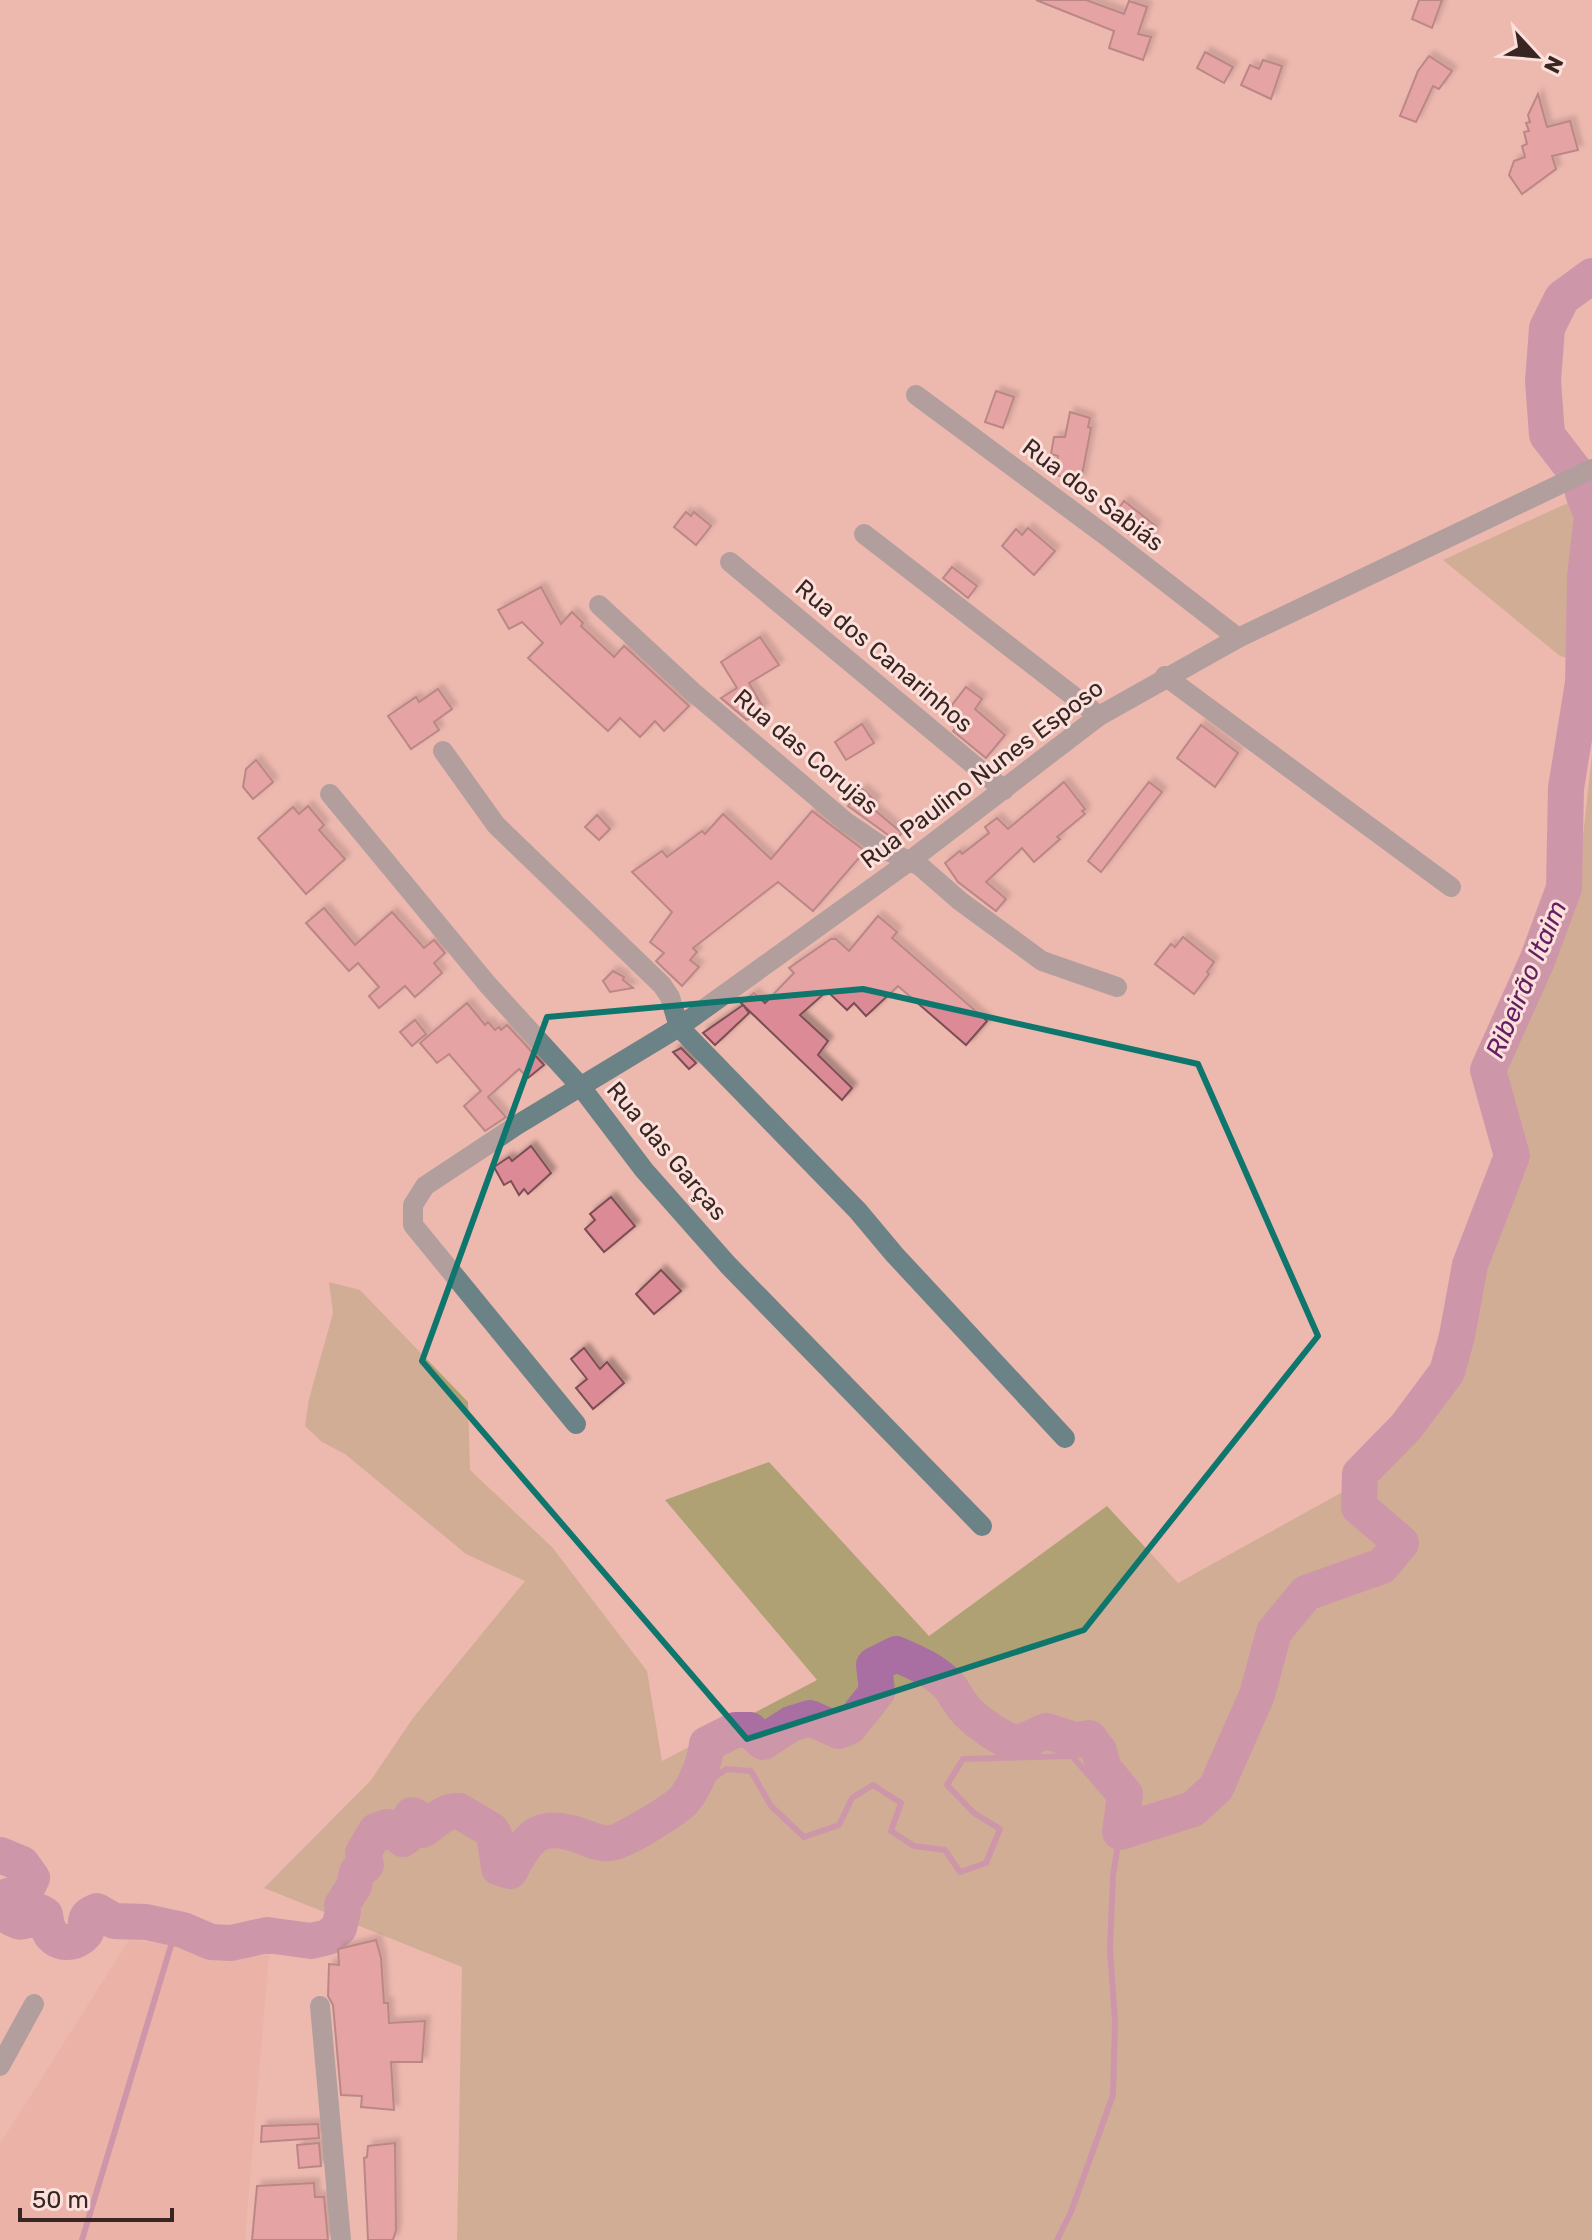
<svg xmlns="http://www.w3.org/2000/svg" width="1592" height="2240" viewBox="0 0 1592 2240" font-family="Rubik,sans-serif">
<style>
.built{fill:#e9aca1}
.green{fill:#b0a175}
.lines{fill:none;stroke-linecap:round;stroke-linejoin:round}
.stream{stroke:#a96fa2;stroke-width:6}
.river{stroke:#a96fa2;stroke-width:36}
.building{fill:#dc8a95;stroke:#7d4e55;stroke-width:2;filter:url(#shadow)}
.minor{stroke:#6b8287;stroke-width:20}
.marked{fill:none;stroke:#0f766e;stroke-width:6;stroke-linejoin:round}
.labels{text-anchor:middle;stroke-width:6;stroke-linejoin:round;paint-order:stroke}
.street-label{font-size:24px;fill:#392521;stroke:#fce0db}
.water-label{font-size:26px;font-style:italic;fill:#651e60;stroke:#fce0db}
</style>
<defs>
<filter id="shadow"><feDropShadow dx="5" dy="-5" stdDeviation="2" flood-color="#0004"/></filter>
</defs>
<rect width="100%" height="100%" fill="#edb8ae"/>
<polygon class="built" points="129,1940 269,1955 245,2240 0,2240 0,2144"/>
<g class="green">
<polygon points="1592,492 1592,666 1560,656 1443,560"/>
<polygon points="1592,755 1592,2240 457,2240 462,1967 264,1888 371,1780 413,1718 525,1581 466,1554 345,1454 322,1442 305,1426 309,1399 333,1313 329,1282 360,1290 468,1402 470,1470 552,1547 647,1671 662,1761 817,1680 665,1500 769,1462 929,1636 1107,1506 1178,1583 1377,1473 1460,1375 1483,1274 1530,1160 1502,1073 1577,890"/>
</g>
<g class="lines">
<g class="stream">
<polyline points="683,1801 726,1769 751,1771 771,1806 804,1837 839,1825 852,1798 873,1785 901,1803 891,1831 914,1846 945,1850 960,1872 986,1863 1000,1829 974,1813 947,1785 963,1759 1072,1756 1112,1802 1120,1832 1113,1876 1110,1950 1115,2022 1113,2095 1071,2212 1057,2240"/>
<polyline points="82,2240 176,1929"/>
</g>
<g class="river">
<polyline points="1574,470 1547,435 1543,381 1547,328 1562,298 1592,276"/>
<path d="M0 1855 22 1864 32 1878 25 1892 8 1896 2 1903 5 1914C24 1928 24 1920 40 1912L45 1915C46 1919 46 1924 48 1928 54 1947 77 1945 86 1932 85 1920 85 1915 97 1911L114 1921 146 1922 183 1930 211 1942 231 1943 267 1935 311 1941 328 1937 339 1928 343 1911 342 1905 354 1886 357 1872 366 1865 363 1853 376 1831 387 1827 403 1839 407 1836V1822L412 1815 418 1818 419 1827 422 1830C435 1824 441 1810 459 1811L491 1830 494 1834 499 1868 510 1871C528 1836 539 1821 581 1836 590 1839 601 1845 611 1843 623 1842 676 1809 684 1800 696 1785 705 1762 707 1744L735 1730H750L763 1742 791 1724 810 1718 839 1731 849 1727 877 1692 874 1665 896 1654C915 1662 936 1671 950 1687 955 1694 959 1702 964 1708 973 1719 1003 1742 1016 1742 1025 1742 1036 1735 1046 1731L1075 1740 1089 1738 1099 1751 1104 1769 1125 1794 1120 1832 1193 1809 1216 1788 1257 1695 1274 1632 1306 1593 1382 1566 1401 1543 1359 1507 1360 1474 1406 1427 1447 1372 1457 1336 1470 1265 1512 1156 1488 1070 1537 961 1564 888 1566 788 1583 683 1585 576 1592 516 1583 493"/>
</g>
</g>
<g class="building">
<polygon points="1036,0 1086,0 1124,14 1129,1 1147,7 1138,34 1151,37 1143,60 1109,48 1114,31"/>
<polygon points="1419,0 1442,0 1432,28 1412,19"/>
<polygon points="1205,52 1233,67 1224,83 1197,68"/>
<polygon points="1429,56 1452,71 1439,89 1433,86 1416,122 1400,116 1418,71"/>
<polygon points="1263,60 1282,66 1271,99 1241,85 1250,65 1259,69"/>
<polygon points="1538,94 1547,127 1570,121 1578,150 1552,156 1556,169 1522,194 1509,175 1514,161 1525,157 1522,146 1527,144 1524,132 1529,131 1526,123 1530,122 1528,115"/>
<polygon points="996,391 1014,397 1003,428 985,422"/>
<polygon points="1070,412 1090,418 1088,427 1091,428 1081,480 1055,475 1058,456 1051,454 1054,437 1065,437"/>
<polygon points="1124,501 1156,526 1149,542 1135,535 1133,537 1110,520"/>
<polygon points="686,512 691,516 694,512 711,526 696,545 674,527"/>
<polygon points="1028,528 1055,551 1034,575 1002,546 1016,529 1022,535"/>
<polygon points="952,567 977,586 968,598 943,578"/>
<polygon points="541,587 561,624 572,612 583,623 581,626 614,657 624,646 689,706 664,731 655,721 640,737 620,718 608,731 528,658 543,643 522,622 509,629 498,610"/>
<polygon points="760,637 779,665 749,683 764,709 747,720 721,698 737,688 721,662"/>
<polygon points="966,687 982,699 975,709 1005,735 986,758 953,731 958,725 945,714"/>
<polygon points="438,689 452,709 434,722 439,730 411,749 388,716 416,697 419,702"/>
<polygon points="862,724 874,743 846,760 835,742"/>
<polygon points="1201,725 1238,753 1215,787 1177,758"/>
<polygon points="256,760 273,782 253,799 243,787 246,769"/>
<polygon points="1064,782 1085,809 1082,811 1085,814 1057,837 1060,839 1034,862 1022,848 986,882 1006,899 996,911 958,882 945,863 960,851 962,854 989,833 985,827 997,818 1008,829"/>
<polygon points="1149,782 1162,792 1101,872 1088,861"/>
<polygon points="862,789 876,801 871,807 902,833 895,840 848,806"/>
<polygon points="308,806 324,825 319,830 345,859 306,894 258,838 293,807 299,814"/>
<polygon points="812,811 865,851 813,911 778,882 693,948 697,952 690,960 699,967 682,986 656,961 664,953 650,942 672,912 632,872 662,851 667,857 702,831 705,834 723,814 771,859"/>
<polygon points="597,815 610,829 599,840 585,827"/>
<polygon points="324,908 355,945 392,912 424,948 434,940 445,953 434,963 442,973 415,997 405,986 379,1008 369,996 379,987 358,963 349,971 306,923"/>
<polygon points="878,916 897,932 892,938 987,1021 966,1045 898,986 866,1016 854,1003 847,1010 827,991 800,1015 828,1041 818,1055 852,1088 842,1100 741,1003 754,993 765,1003 794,973 789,968 831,939 836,939 849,951"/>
<polygon points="1183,937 1214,962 1207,972 1209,974 1194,994 1155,964 1171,944 1175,947"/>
<polygon points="613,971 624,977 623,980 633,988 610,992 603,981"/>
<polygon points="467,1003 485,1025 488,1022 495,1030 499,1027 501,1030 507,1025 544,1065 528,1078 519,1069 488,1097 506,1117 485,1131 464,1106 481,1091 449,1054 437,1063 420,1043"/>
<polygon points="743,1005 749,1013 715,1045 703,1033"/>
<polygon points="415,1020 426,1034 412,1046 400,1032"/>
<polygon points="681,1048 696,1063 689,1069 673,1052"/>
<polygon points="531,1146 551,1173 528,1194 524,1189 519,1195 511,1181 504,1185 494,1167 509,1157 512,1161"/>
<polygon points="611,1197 635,1226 604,1252 585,1229 595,1220 590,1214"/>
<polygon points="661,1270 681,1291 654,1314 636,1294"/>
<polygon points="584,1348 600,1369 607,1362 624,1383 593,1409 576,1388 587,1379 571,1359"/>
<polygon points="376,1940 381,1958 384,2003 388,2003 389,2023 425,2021 422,2062 391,2062 394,2110 361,2107 362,2096 341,2095 333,2005 328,1996 329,1964 339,1965 338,1949"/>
<polygon points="318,2124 319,2138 261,2142 262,2126"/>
<polygon points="319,2143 321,2166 299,2168 297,2145"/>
<polygon points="395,2143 396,2230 393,2240 368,2240 364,2158 367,2157 368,2146"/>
<polygon points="314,2183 315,2197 324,2197 328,2240 252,2240 257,2186"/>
</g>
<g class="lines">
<g class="minor">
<polyline points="916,395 1109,538 1238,638"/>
<polyline points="864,534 1099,716"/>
<polyline points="730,562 1004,790"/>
<polyline points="599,605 693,692 846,822 890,852 920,866 960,901 1042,961 1117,987"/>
<polyline points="1165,676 1451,887"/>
<polyline points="443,751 496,825 662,985 670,997 679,1027 858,1211 894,1254 1065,1438"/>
<polyline points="330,794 488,985 581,1087 644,1170 728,1265 982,1526"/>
<polyline points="576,1424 413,1225 413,1205 425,1186 517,1125 679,1027 911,860 1099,716 1238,638 1592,469"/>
<polyline points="320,2006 341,2240"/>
<polyline points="0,2066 34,2004"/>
</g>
</g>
<path d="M0 0H1592V2240H0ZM863 989 1198 1064 1318 1336 1084 1630 747 1739 422 1361 547 1017Z" fill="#edb8ae" fill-opacity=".55" fill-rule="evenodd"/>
<path class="marked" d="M863 989 1198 1064 1318 1336 1084 1630 747 1739 422 1361 547 1017Z"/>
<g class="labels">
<g class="street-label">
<text transform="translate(1093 495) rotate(37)" y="8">Rua dos Sabiás</text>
<text transform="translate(884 656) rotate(40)" y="8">Rua dos Canarinhos</text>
<text transform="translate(806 752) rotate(40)" y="8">Rua das Corujas</text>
<text transform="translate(982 774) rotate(-37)" y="8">Rua Paulino Nunes Esposo</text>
<text transform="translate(667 1151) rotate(50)" y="8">Rua das Garças</text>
</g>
<g class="water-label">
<text transform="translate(1526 979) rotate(-67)" y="9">Ribeirão Itaim</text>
</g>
</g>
<g transform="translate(1536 56) rotate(116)" stroke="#fce0db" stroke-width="6" paint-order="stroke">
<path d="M0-6L14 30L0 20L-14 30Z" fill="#392521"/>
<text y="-12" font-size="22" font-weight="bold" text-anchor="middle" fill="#392521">N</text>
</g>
<path d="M20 2208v12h152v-12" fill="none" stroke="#392521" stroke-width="4"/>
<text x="32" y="2208" font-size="24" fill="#392521" stroke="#fce0db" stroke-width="6" paint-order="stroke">50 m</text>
</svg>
